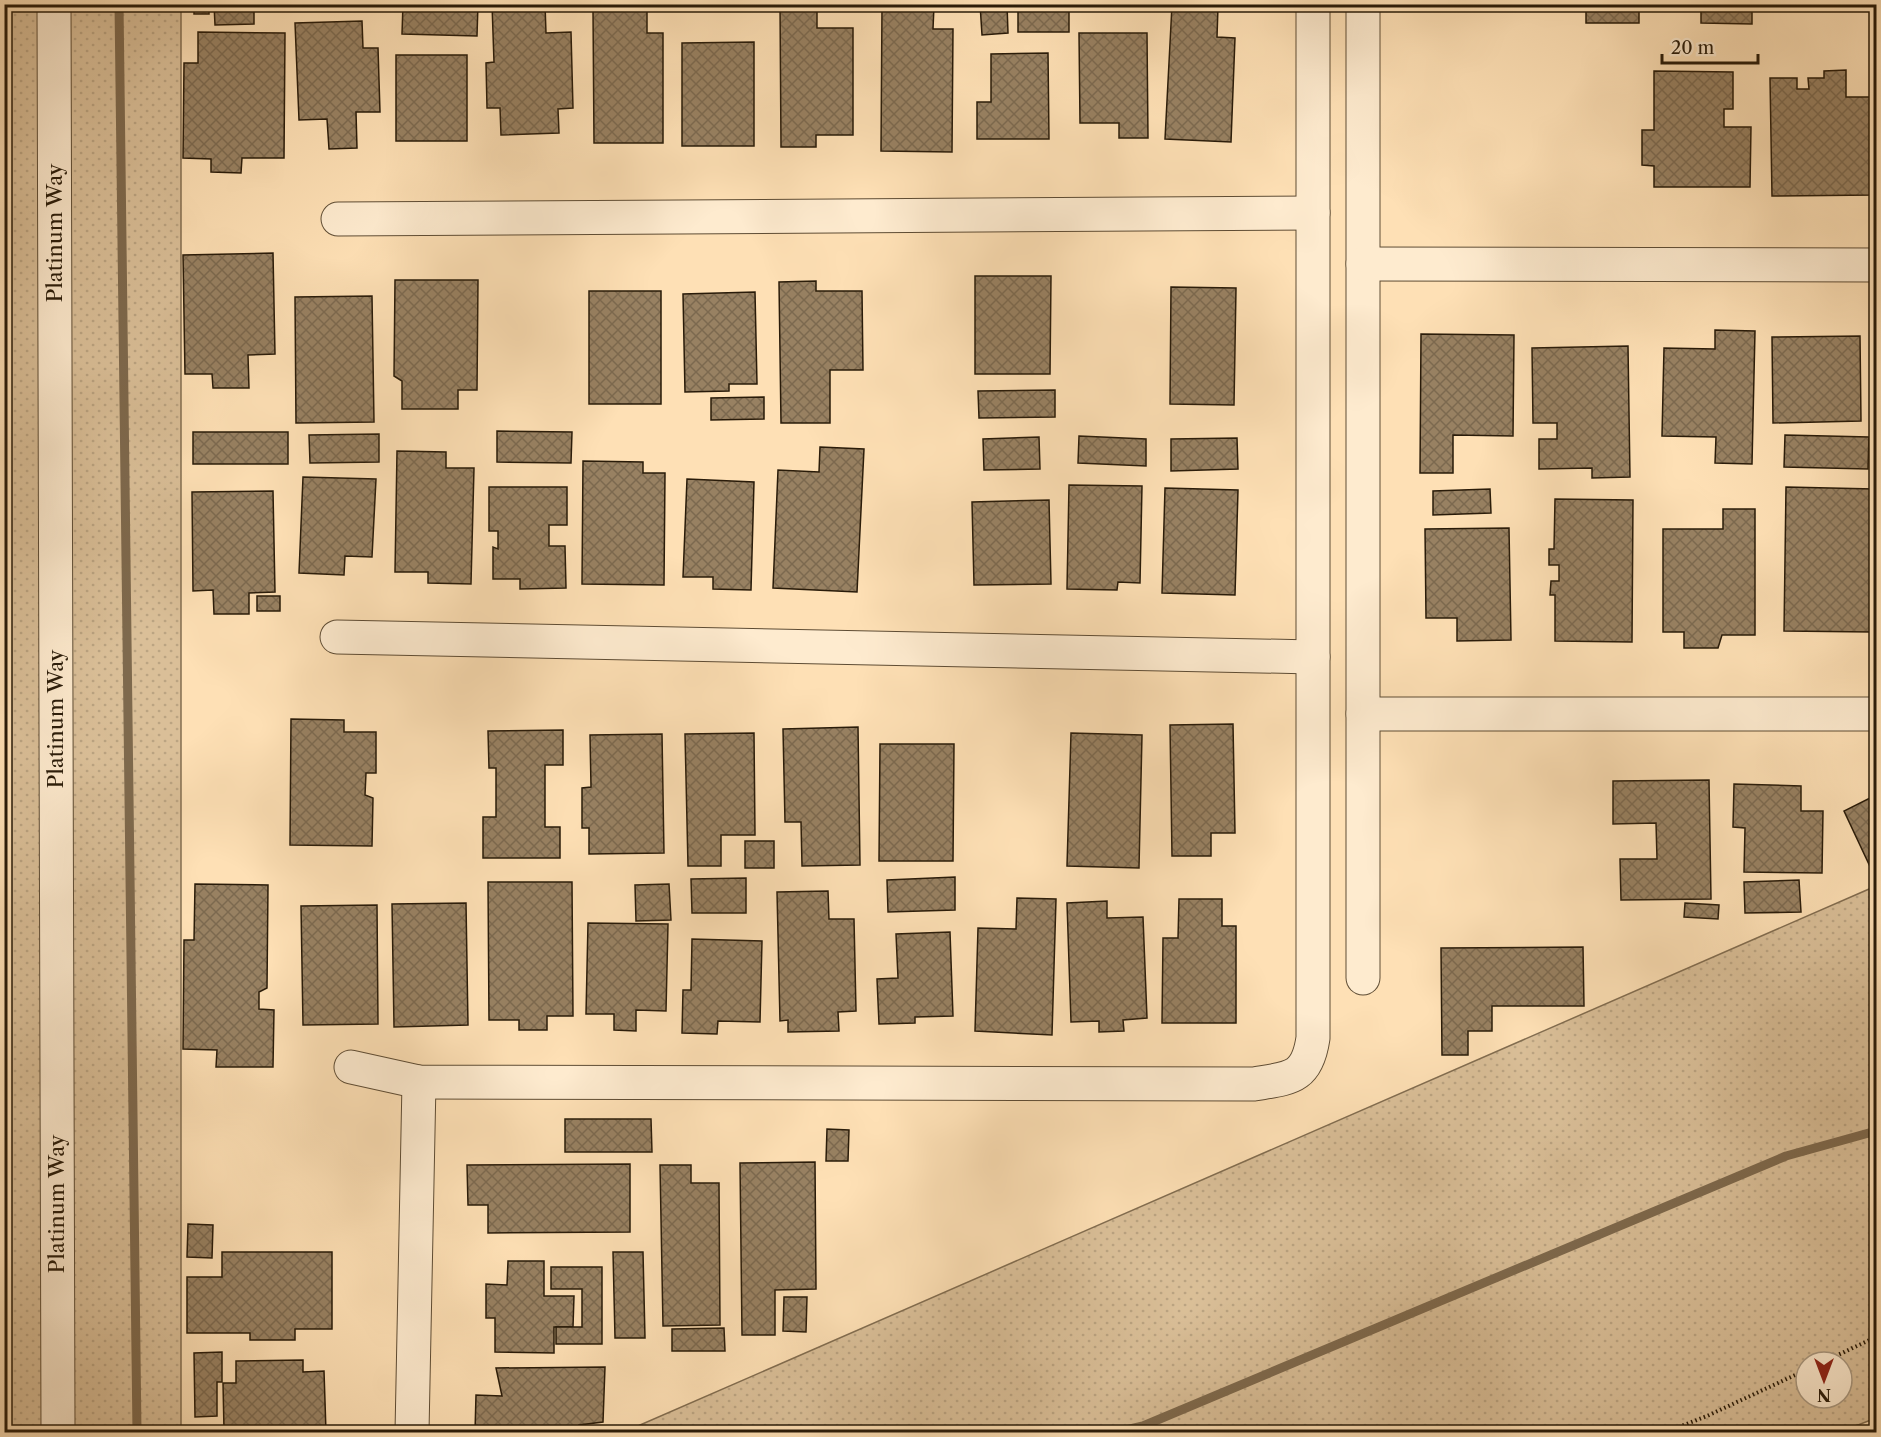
<svg xmlns="http://www.w3.org/2000/svg" width="1881" height="1437" viewBox="0 0 1881 1437" font-family="'Libre Caslon Text',serif">
<style>
.grass{fill:url(#grass-dots);stroke:#826d50;stroke-width:1.5;fill-rule:evenodd}
.lines{fill:none;stroke-linecap:round;stroke-linejoin:round}
.stream{stroke:#7e694d;stroke-width:9}
.building{fill:url(#building-cross-hatch);stroke:#291b09;stroke-width:1.5}
.minor-casing{stroke:#5e4c34;stroke-width:35}
.path{stroke:#291b09;stroke-width:4;stroke-dasharray:1.5 3;stroke-linecap:butt}
.minor{stroke:#feebcf;stroke-width:33}
.labels{text-anchor:middle;stroke-width:4.5;stroke-linejoin:round;paint-order:stroke}
.street-label{font-size:21px;fill:#291b09;stroke:#feebcf}
</style>
<defs>
<pattern id="grass-dots" width="8" height="8" patternUnits="userSpaceOnUse" patternTransform="scale(1.5)"><rect width="8" height="8" fill="#dabf98"/><path d="M2 2h.1M6 6h.1" fill="none" stroke="#bba482" stroke-width="1.8" stroke-linecap="round"/></pattern>
<pattern id="building-cross-hatch" width="8" height="8" patternUnits="userSpaceOnUse" patternTransform="scale(1.5)"><rect width="8" height="8" fill="#988162"/><path d="M0 0l8 8M0 8l8-8" fill="none" stroke="#7c694f"/></pattern>
</defs>
<rect width="100%" height="100%" fill="#fee0b5"/>
<filter id="stains"><feTurbulence type="fractalNoise" baseFrequency=".00333" numOctaves="4"/><feColorMatrix values="0 0 0 0 .2 0 0 0 0 .09 0 0 0 0 .02 0 0 0 .5 -.17"/></filter>
<radialGradient id="worn" r=".72"><stop offset=".6" stop-color="#630" stop-opacity="0"/><stop offset="1" stop-color="#630" stop-opacity=".3"/></radialGradient>
<g class="grass">
<rect x="5" y="5" width="176" height="1427"/>
<path d="M1876 886V1418L1840 1432H624ZM1806 1362H1842V1398H1806Z"/>
</g>
<g class="lines">
<g class="stream">
<polyline points="119,4 137,1432"/>
<polyline points="1117,1432 1143,1426 1786,1156 1876,1131"/>
</g>
</g>
<g class="building">
<rect x="194" y="4" width="15" height="10"/>
<polygon points="214,4 254,4 254,24 215,25"/>
<polygon points="403,4 478,4 477,36 402,34"/>
<polygon points="492,4 545,4 546,33 571,32 573,108 558,109 559,133 501,135 500,108 487,108 486,63 494,62"/>
<polygon points="780,4 817,4 817,28 853,28 853,135 816,135 816,147 781,147"/>
<polygon points="980,4 1007,4 1008,33 982,35"/>
<rect x="1018" y="4" width="51" height="28"/>
<rect x="1586" y="4" width="53" height="19"/>
<polygon points="1701,4 1752,4 1752,24 1701,23"/>
<polygon points="1172,5 1218,7 1217,37 1235,38 1231,142 1165,139"/>
<polygon points="882,6 934,6 933,29 953,29 952,152 881,151"/>
<polygon points="593,10 647,10 647,33 663,33 663,143 594,143"/>
<polygon points="362,21 363,48 378,48 380,112 356,112 357,148 329,149 327,119 299,120 295,23"/>
<polygon points="198,32 285,33 284,158 242,158 241,173 211,172 211,159 183,158 184,63 198,63"/>
<polygon points="1079,33 1147,33 1148,138 1119,138 1119,123 1080,123"/>
<polygon points="754,42 754,146 682,146 682,43"/>
<polygon points="1048,53 1049,139 977,139 977,102 991,102 991,54"/>
<rect x="396" y="55" width="71" height="86"/>
<polygon points="1846,70 1846,97 1872,97 1874,195 1772,196 1770,78 1797,78 1797,89 1809,89 1808,78 1824,78 1824,71"/>
<polygon points="1654,71 1733,72 1733,109 1724,109 1724,127 1751,127 1750,187 1654,187 1654,166 1642,165 1642,130 1654,130"/>
<polygon points="273,253 275,354 248,355 249,388 213,388 212,374 185,374 183,255"/>
<polygon points="975,276 1051,276 1050,374 975,374"/>
<polygon points="395,280 478,280 477,390 458,390 458,409 402,409 402,381 394,376"/>
<polygon points="816,281 816,291 862,291 863,370 830,370 830,423 781,423 779,282"/>
<polygon points="1171,287 1236,288 1234,405 1170,404"/>
<rect x="589" y="291" width="72" height="113"/>
<polygon points="755,292 757,384 729,384 729,391 685,392 683,294"/>
<polygon points="372,296 374,422 296,423 295,297"/>
<polygon points="1715,330 1755,331 1752,464 1715,463 1716,437 1662,436 1664,348 1715,349"/>
<polygon points="1421,334 1514,335 1513,436 1453,435 1453,473 1420,473"/>
<polygon points="1860,336 1861,421 1773,423 1772,337"/>
<polygon points="1628,346 1630,477 1592,478 1592,468 1539,469 1539,439 1557,439 1557,423 1533,423 1532,348"/>
<polygon points="1055,390 1055,417 979,418 978,391"/>
<polygon points="764,397 764,419 711,420 711,398"/>
<polygon points="497,431 572,432 571,463 497,462"/>
<rect x="193" y="432" width="95" height="32"/>
<polygon points="379,434 379,462 310,463 309,435"/>
<polygon points="1785,435 1869,437 1868,469 1784,467"/>
<polygon points="1079,436 1146,439 1146,466 1078,463"/>
<polygon points="1039,437 1040,469 984,470 983,439"/>
<polygon points="1237,438 1238,469 1171,471 1171,439"/>
<polygon points="820,447 864,449 857,592 773,588 778,470 819,472"/>
<polygon points="397,451 446,452 446,468 474,468 471,584 428,583 428,572 395,572"/>
<polygon points="583,461 643,462 643,473 665,473 664,585 582,584"/>
<polygon points="303,477 376,479 372,557 345,556 344,575 299,573"/>
<polygon points="687,479 754,482 751,590 713,589 713,577 683,577"/>
<polygon points="1069,485 1142,486 1140,583 1118,582 1117,590 1067,589"/>
<polygon points="489,487 567,487 567,525 549,525 549,546 565,546 566,588 520,589 520,579 493,579 493,547 498,549 498,531 489,531"/>
<polygon points="1786,487 1874,489 1872,632 1784,631"/>
<polygon points="1165,488 1238,490 1235,595 1162,593"/>
<polygon points="1490,489 1491,513 1433,515 1433,491"/>
<polygon points="273,491 275,592 249,593 249,614 214,614 213,590 193,591 192,492"/>
<polygon points="1555,499 1633,500 1632,642 1555,641 1555,595 1550,595 1551,581 1559,581 1559,565 1549,565 1549,549 1554,549"/>
<polygon points="1049,500 1051,584 974,585 972,502"/>
<polygon points="1723,509 1755,509 1755,635 1722,635 1718,648 1684,648 1684,632 1663,632 1663,529 1723,529"/>
<polygon points="1509,528 1511,640 1457,641 1457,618 1426,618 1425,529"/>
<rect x="257" y="596" width="23" height="15"/>
<polygon points="291,719 344,720 344,732 376,732 376,773 366,773 365,795 373,798 372,846 290,845"/>
<polygon points="1233,724 1235,833 1211,833 1211,856 1172,856 1170,725"/>
<polygon points="858,727 860,865 802,866 801,822 785,822 783,729"/>
<polygon points="563,730 563,765 545,765 545,827 560,827 560,858 483,858 483,817 496,817 496,768 489,768 488,731"/>
<polygon points="754,733 755,835 721,835 721,866 688,866 685,734"/>
<polygon points="1071,733 1142,735 1139,868 1067,866"/>
<polygon points="662,734 664,853 589,854 589,828 582,828 582,788 591,787 590,735"/>
<polygon points="880,744 954,744 953,861 879,861"/>
<polygon points="1709,780 1711,899 1621,900 1620,859 1657,859 1656,823 1613,824 1613,781"/>
<polygon points="1734,784 1801,786 1801,811 1823,811 1822,873 1744,872 1745,828 1733,827"/>
<polygon points="1876,795 1876,874 1874,875 1844,811"/>
<rect x="745" y="841" width="29" height="27"/>
<polygon points="955,877 955,910 888,912 887,880"/>
<polygon points="746,878 746,913 692,913 691,879"/>
<polygon points="1799,880 1801,912 1745,913 1744,882"/>
<polygon points="488,882 572,882 573,1016 547,1016 547,1030 519,1030 519,1020 489,1020"/>
<polygon points="195,884 268,885 267,988 259,992 259,1009 274,1010 273,1067 216,1067 217,1050 183,1049 184,940 194,940"/>
<polygon points="669,884 671,920 636,921 635,885"/>
<polygon points="828,891 829,919 854,919 856,1011 838,1012 839,1031 788,1032 788,1020 780,1021 777,892"/>
<polygon points="1017,898 1056,899 1052,1035 975,1031 978,928 1016,929"/>
<polygon points="1179,899 1222,899 1222,926 1236,926 1236,1023 1162,1023 1163,938 1178,938"/>
<polygon points="1107,901 1107,918 1143,917 1147,1018 1123,1020 1124,1031 1099,1032 1099,1021 1071,1022 1067,903"/>
<polygon points="466,903 468,1025 394,1027 392,904"/>
<polygon points="1685,903 1719,905 1718,919 1684,917"/>
<polygon points="377,905 378,1024 303,1025 301,906"/>
<polygon points="588,923 668,924 666,1011 636,1010 636,1031 614,1030 614,1014 586,1014"/>
<polygon points="950,932 953,1016 915,1017 915,1023 879,1024 877,979 898,978 896,934"/>
<polygon points="692,939 762,941 760,1022 718,1021 717,1034 682,1033 683,990 691,990"/>
<polygon points="1583,947 1584,1006 1492,1006 1492,1031 1468,1031 1468,1055 1442,1055 1441,948"/>
<polygon points="565,1119 651,1119 652,1152 565,1152"/>
<polygon points="827,1129 849,1130 848,1161 826,1161"/>
<polygon points="815,1162 816,1289 775,1290 775,1335 742,1335 740,1163"/>
<polygon points="630,1164 630,1232 488,1233 488,1205 468,1205 467,1165"/>
<polygon points="660,1165 691,1165 691,1183 719,1183 720,1325 663,1326"/>
<polygon points="188,1224 213,1225 212,1258 187,1257"/>
<polygon points="222,1252 332,1252 332,1329 295,1329 295,1340 250,1340 250,1333 187,1333 187,1277 222,1277"/>
<polygon points="613,1252 643,1252 645,1338 615,1338"/>
<polygon points="508,1261 544,1261 544,1296 574,1296 573,1327 554,1327 554,1353 495,1352 495,1318 486,1318 486,1284 507,1285"/>
<polygon points="551,1267 602,1267 602,1344 556,1344 556,1327 582,1327 582,1289 551,1289"/>
<polygon points="784,1297 807,1297 806,1332 783,1331"/>
<polygon points="724,1328 725,1351 672,1351 672,1329"/>
<polygon points="222,1352 222,1382 217,1382 217,1416 195,1417 194,1353"/>
<polygon points="303,1360 303,1372 324,1371 326,1432 251,1432 251,1430 224,1430 223,1383 236,1383 236,1361"/>
<polygon points="605,1367 603,1422 579,1425 578,1432 475,1432 476,1395 502,1396 496,1368"/>
</g>
<g class="lines">
<defs>
<g id="minor">
<polyline points="54,4 58,1432"/>
<polyline points="1363,4 1363,978"/>
<polyline points="338,219 1313,213"/>
<polyline points="1363,264 1876,265"/>
<polyline points="337,637 1313,657"/>
<polyline points="1363,714 1876,714"/>
<path d="M351 1067 419 1082 1254 1084C1290 1078 1307 1079 1313 1038V4"/>
<polyline points="412,1432 419,1082"/>
</g>
</defs>
<use href="#minor" class="minor-casing"/>
<g class="path">
<polyline points="1823,1362 1876,1337"/>
<polyline points="1666,1432 1707,1416 1806,1370"/>
</g>
<use href="#minor" class="minor"/>
</g>
<g class="labels">
<g class="street-label">
<text transform="translate(55 233) rotate(-90)" y="7">Platinum Way</text>
<text transform="translate(56 719) rotate(-90)" y="7">Platinum Way</text>
<text transform="translate(57 1204) rotate(-90)" y="7">Platinum Way</text>
</g>
</g>
<rect width="1881" height="1437" fill="none" stroke="#fee0b5" stroke-width="24"/>
<rect x="6" y="6" width="1869" height="1425" fill="none" stroke="#291b09" stroke-width="3"/>
<rect x="12" y="12" width="1857" height="1413" fill="none" stroke="#291b09" stroke-width="1.5"/>
<g transform="translate(1824 1380) rotate(180)"><circle r="28" fill="#feebcf" stroke="#a99880" stroke-width="1.5"/>
<path d="M0-4.5L10 22L0 15L-10 22Z" fill="#8f2418"/>
<text y="-9" font-size="16" font-weight="bold" text-anchor="middle" fill="#291b09">N</text>
</g>
<path d="M1662 54v9h96v-9" fill="none" stroke="#291b09" stroke-width="3"/>
<text x="1671" y="54" font-size="18" fill="#291b09" stroke="#feebcf" stroke-width="4.5" paint-order="stroke">20 m</text>
<rect width="100%" height="100%" filter="url(#stains)"/>
<rect width="100%" height="100%" fill="url(#worn)"/>
</svg>
